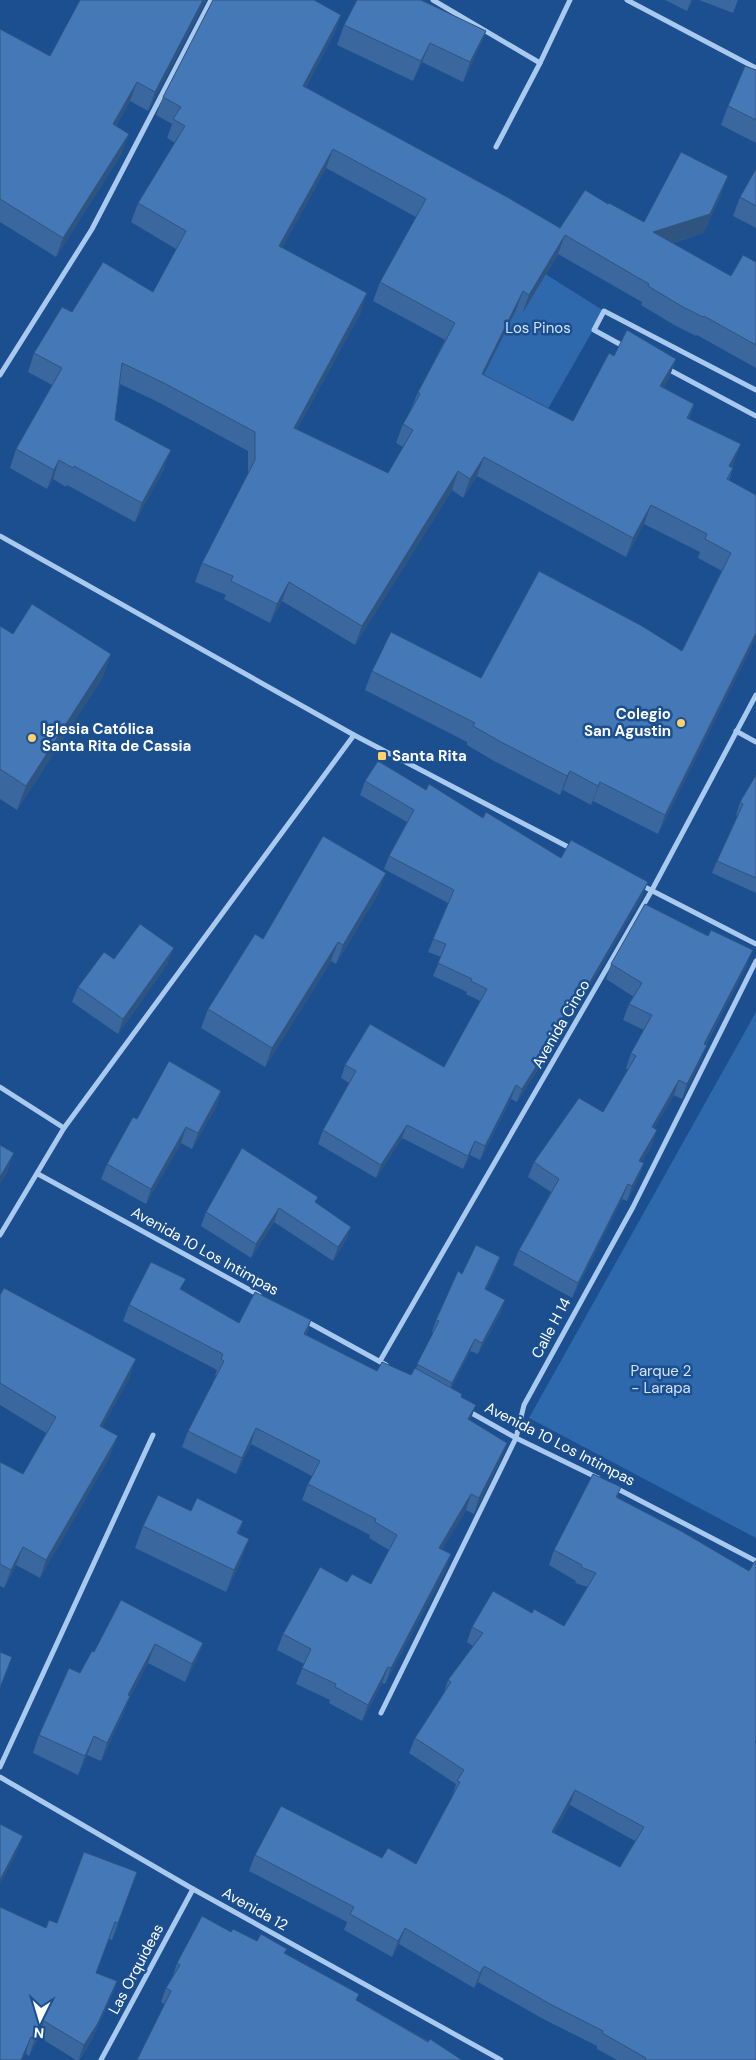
<svg xmlns="http://www.w3.org/2000/svg" width="756" height="2060" viewBox="0 0 756 2060" font-family="'DM Sans',sans-serif">
<style>
.green{fill:#2e69ad}
.lines{fill:none;stroke-linecap:round;stroke-linejoin:round}
.street{stroke:#a9c9ee;stroke-width:5}
.wall{fill:#3a679d;fill-rule:evenodd}
.shaded-wall{fill:#305480}
.building{fill:#4478b7;stroke:#305480;fill-rule:evenodd}
.poi-dot{fill:#ffd166;stroke:#1b4f8f;stroke-width:2}
.labels{text-anchor:middle;stroke-width:5;stroke-linejoin:round;paint-order:stroke}
.park-label{font-size:15px;fill:#cfe3fa;stroke:#1b4f8f}
.poi-label{font-size:15px;font-weight:bold;fill:#fff;stroke:#1b4f8f;text-anchor:start}
.street-label{font-size:15px;fill:#fff;stroke:#1b4f8f}
</style>
<rect width="100%" height="100%" fill="#1b4f8f"/>
<g class="green">
<polygon points="520,258 604,311 545,414 461,371"/>
<polygon points="756,1012 756,1538 529,1418"/>
</g>
<g class="lines">
<g class="street">
<polyline points="433,0 540,63"/>
<polyline points="627,0 756,68"/>
<polyline points="496,147 540,63 570,0"/>
<polyline points="625,347 594,330 604,311 756,390"/>
<polyline points="666,368 756,416"/>
<polyline points="0,375 92,229 211,0"/>
<polyline points="0,536 354,735 572,849"/>
<polyline points="736,731 756,742"/>
<polyline points="641,885 756,944"/>
<polyline points="0,1087 64,1128"/>
<polyline points="38,1174 259,1295"/>
<polyline points="0,1235 64,1128 354,735"/>
<polyline points="304,1320 386,1365"/>
<polyline points="380,1361 652,890 756,695"/>
<polyline points="468,1411 516,1438 598,1478"/>
<polyline points="614,1487 756,1561"/>
<polyline points="381,1713 516,1438 524,1405 633,1207 756,961"/>
<polyline points="0,1767 153,1435"/>
<polyline points="0,1777 193,1889 501,2060"/>
<polyline points="101,2060 193,1889"/>
</g>
</g>
<g class="wall">
<polygon points="206,0 148,111 130,101 116,126 122,153 56,257 0,222 0,29 50,56"/>
<polygon points="665,0 693,0 687,11"/>
<polygon points="699,0 738,0 733,13"/>
<path d="M341 15 334 34 306 87 560 228 608 204 644 222 721 195 703 233 673 243 731 276 756 262V368L697 335 696 336 676 326 641 305 642 302 558 254 522 314 516 310 484 375 573 421 614 356 676 359 669 378 663 388 694 404 689 419 734 463 732 468H733L729 480 756 638 658 834 593 801 591 805 563 790 560 795 494 761 467 745V742L365 690 372 671 481 678 682 651 722 571 698 558 700 552 644 524 626 557 477 476 463 498 452 490 355 645 282 601 270 623 224 599 226 595 195 582 202 563 248 474V451L158 402 120 384 115 420 164 469 135 522 67 485 66 487 53 479 47 489 10 468 16 449 52 385 28 372 34 353 72 312 153 292 176 249 131 222 138 203 175 143 167 138 172 124 156 115 163 97ZM326 168 416 217 380 282 373 301 445 340 418 392 411 409 403 424 396 443 403 447 388 473 297 429 361 312 282 248Z"/>
<polygon points="344,25 486,31 478,50 463,82 422,62 413,81 337,45"/>
<polygon points="756,70 756,143 721,125 728,106"/>
<polygon points="756,169 756,228 733,216 740,197"/>
<polygon points="0,626 13,634 111,654 102,678 17,810 0,799"/>
<polygon points="756,775 756,893 712,873 717,861 738,816 736,815 740,802"/>
<polygon points="365,781 426,790 561,858 643,895 582,1000 574,997 544,1060 517,1102 511,1099 480,1160 470,1155 463,1169 402,1138 376,1178 318,1144 323,1130 349,1083 341,1078 345,1065 444,1067 480,1001 466,994 467,992 433,976 441,957 428,952 448,903 384,869 389,856 407,822 360,795"/>
<polygon points="379,892 336,964 331,961 265,1067 201,1028 208,1009 263,939"/>
<polygon points="114,959 168,963 118,1034 72,1002 78,987"/>
<polygon points="611,964 747,965 706,1045 701,1060 682,1099 674,1095 654,1128 652,1145 642,1162 644,1163 638,1179 627,1201 622,1199 572,1298 513,1265 519,1250 551,1192 528,1177 534,1162 603,1112 628,1070 626,1068 631,1053 644,1030 623,1020 629,1004 634,997 606,979"/>
<polygon points="221,1091 216,1107 192,1149 181,1143 146,1204 101,1179 107,1164 137,1119"/>
<polygon points="316,1203 351,1227 346,1240 333,1261 274,1222 251,1258 201,1226 206,1212"/>
<polygon points="496,1269 486,1290 501,1312 478,1354 470,1351 451,1388 461,1397 476,1405 470,1420 501,1459 474,1514 466,1510 442,1549 446,1570 385,1684 382,1683 362,1721 329,1703 330,1700 296,1684 304,1664 277,1650 283,1634 347,1582 371,1584 389,1550 369,1538 370,1535 302,1500 308,1484 312,1476 251,1444 236,1474 182,1447 188,1431 216,1376 215,1375 217,1370 123,1321 129,1305 182,1290 239,1323 311,1320 306,1335 377,1371 411,1375 416,1368 434,1332 432,1332 436,1320 462,1274"/>
<polygon points="0,1295 130,1377 102,1427 111,1454 40,1578 16,1565 4,1588 0,1586 0,1462 23,1474 46,1433 0,1405"/>
<path d="M621 1487 617 1497 756 2060H617L597 2049V2046L545 2020 478 1982 474 1988 399 1944 392 1957 344 1930 347 1922 249 1871 255 1855 382 1858 416 1864 452 1797 456 1784 409 1753 415 1738 443 1695 448 1680 473 1646 467 1642 472 1627 532 1613 564 1626 588 1587 575 1583 576 1581 549 1565 554 1550ZM570 1805 635 1841 620 1867 554 1833Z"/>
<polygon points="191,1511 243,1521 238,1534 241,1561 226,1592 135,1548 143,1526"/>
<polygon points="121,1600 203,1643 196,1661 185,1682 148,1663 129,1699 123,1714 101,1761 87,1755 78,1775 33,1753 39,1735 94,1652"/>
<polygon points="137,1872 112,1940 109,1939 96,1973 117,1981 111,1997 92,2039 79,2060 76,2060 39,2037 29,2056 26,2054 46,1928 57,1923"/>
<polygon points="231,1932 257,1941 287,1949 285,1953 357,2001 462,2060 164,2004 161,2002 166,1988 172,1978 177,1963"/>
</g>
<g class="shaded-wall">
<polygon points="203,0 206,0 148,111 155,92"/>
<polygon points="691,0 693,0 687,11"/>
<polygon points="341,15 334,34 296,105 303,86"/>
<polygon points="486,31 478,50 463,82 470,62"/>
<polygon points="430,43 422,62 413,81 421,61"/>
<polygon points="137,82 130,101 106,143 113,124"/>
<polygon points="129,134 122,153 56,257 63,238"/>
<polygon points="333,149 326,168 273,265 279,246"/>
<polygon points="728,176 721,195 703,233 647,251 653,232"/>
<polygon points="565,235 558,254 522,314 529,295"/>
<polygon points="523,291 516,310 475,393 482,374"/>
<polygon points="367,293 361,312 287,447 294,428"/>
<polygon points="676,359 669,378 653,405 660,386"/>
<polygon points="694,404 687,423 687,418"/>
<polygon points="741,444 734,463 723,485 729,466"/>
<polygon points="171,450 164,469 135,522 142,503"/>
<polygon points="484,457 477,476 463,498 470,479"/>
<polygon points="59,460 53,479 47,489 54,470"/>
<polygon points="458,471 452,490 355,645 362,626"/>
<polygon points="651,505 644,524 626,557 633,538"/>
<polygon points="289,582 282,601 270,623 277,604"/>
<polygon points="756,633 756,638 658,834 665,815"/>
<polygon points="111,654 102,678 17,810 26,786"/>
<polygon points="570,771 563,790 560,795 567,776"/>
<polygon points="600,782 593,801 591,805 598,786"/>
<polygon points="386,873 379,892 336,964 343,945"/>
<polygon points="648,882 643,895 582,1000 587,987"/>
<polygon points="338,942 331,961 265,1067 272,1048"/>
<polygon points="174,948 168,963 118,1034 123,1019"/>
<polygon points="753,950 747,965 698,1059 704,1044"/>
<polygon points="579,984 574,997 544,1060 517,1102 522,1089"/>
<polygon points="707,1045 701,1060 682,1099 687,1084"/>
<polygon points="679,1080 674,1095 646,1142 652,1127"/>
<polygon points="516,1085 511,1099 480,1160 485,1146"/>
<polygon points="221,1091 216,1107 192,1149 198,1133"/>
<polygon points="407,1125 402,1138 376,1178 381,1165"/>
<polygon points="186,1127 181,1143 146,1204 151,1189"/>
<polygon points="657,1130 652,1145 634,1176 639,1161"/>
<polygon points="475,1141 470,1155 463,1169 468,1156"/>
<polygon points="14,1153 7,1173 0,1184 0,1177"/>
<polygon points="644,1163 638,1179 627,1201 632,1186"/>
<polygon points="628,1184 622,1199 572,1298 578,1283"/>
<polygon points="279,1208 274,1222 251,1258 256,1244"/>
<polygon points="351,1227 346,1240 333,1261 338,1247"/>
<polygon points="500,1257 496,1269 481,1301 485,1289"/>
<polygon points="505,1300 501,1312 478,1354 482,1343"/>
<polygon points="311,1320 305,1336 304,1334"/>
<polygon points="475,1339 470,1351 448,1395 452,1383"/>
<polygon points="136,1359 130,1377 93,1444 100,1426"/>
<polygon points="476,1405 470,1421 468,1419"/>
<polygon points="256,1428 251,1444 236,1474 242,1458"/>
<polygon points="118,1436 111,1454 40,1578 46,1560"/>
<polygon points="507,1443 501,1459 474,1514 479,1498"/>
<polygon points="471,1494 466,1510 434,1564 439,1548"/>
<polygon points="249,1539 241,1561 226,1592 234,1570"/>
<polygon points="23,1547 16,1565 4,1588 11,1570"/>
<polygon points="451,1554 446,1570 385,1684 391,1668"/>
<polygon points="203,1643 196,1661 185,1682 192,1664"/>
<polygon points="155,1644 148,1663 129,1699 123,1714 101,1761 107,1743 128,1695"/>
<polygon points="388,1667 382,1683 362,1721 368,1705"/>
<polygon points="94,1736 87,1755 78,1775 85,1756"/>
<polygon points="575,1790 570,1805 546,1847 552,1832"/>
<polygon points="23,1836 17,1852 0,1885 0,1880"/>
<polygon points="405,1928 399,1944 392,1957 398,1941"/>
<polygon points="484,1966 478,1982 474,1988 480,1973"/>
<polygon points="117,1981 111,1997 92,2039 78,2060 84,2045"/>
<polygon points="44,2021 39,2037 29,2056 35,2039"/>
<polygon points="31,2037 23,2060 21,2060"/>
</g>
<g class="building">
<polygon points="80,0 203,0 155,92 137,82 113,124 129,134 63,238 0,199 0,29 50,56"/>
<path d="M213 0H314L341 15 303 86 507 197 560 228 585 190 608 204 609 203 644 222 681 152 728 176 710 214 653 232 731 276 743 255 756 262V345L704 316 703 317 683 307 648 286 649 284 565 235 529 295 523 291 482 374 573 421 609 353 614 356 627 330 676 359 660 386 694 404 687 418 741 444 729 466 733 468 727 479 756 495V633L665 815 600 782 598 786 570 771 567 776 501 742 473 726 475 723 372 671 391 632 481 678 539 571 642 626 682 651 731 553 705 539 707 534 651 505 633 538 484 457 470 479 458 471 362 626 289 582 277 604 231 581 233 576 202 563 255 460V432L164 383 122 363 115 420 171 450 142 503 74 466 73 468 59 460 54 470 16 449 62 368 34 353 62 307 72 312 103 262 153 292 186 231 138 203 185 126 173 119 181 107 163 97ZM333 149 426 199 380 282 455 323 418 392 420 394 403 424 413 430 388 473 294 428 367 293 279 246Z"/>
<polygon points="357,0 421,0 486,31 470,62 430,43 421,61 344,25"/>
<polygon points="745,66 756,70 756,120 728,106"/>
<polygon points="756,169 756,206 740,197"/>
<polygon points="32,604 111,654 26,786 0,769 0,626 13,634"/>
<polygon points="378,761 426,790 429,784 483,818 486,812 561,858 571,840 648,882 587,987 579,984 549,1046 522,1089 516,1085 485,1146 475,1141 468,1156 407,1125 381,1165 323,1130 356,1071 345,1065 370,1024 444,1067 487,989 471,981 472,979 438,963 446,944 433,939 454,890 389,856 414,810 365,781"/>
<polygon points="756,775 756,878 717,861 743,804 740,802"/>
<polygon points="323,836 386,873 343,945 338,942 272,1048 208,1009 255,934 263,939"/>
<polygon points="645,904 708,936 711,930 753,950 704,1044 707,1045 687,1084 679,1080 652,1127 657,1130 639,1161 644,1163 632,1186 628,1184 578,1283 519,1250 559,1179 534,1162 579,1098 603,1112 636,1056 631,1053 652,1015 629,1004 642,983 611,964"/>
<polygon points="140,924 174,948 123,1019 78,987 104,952 114,959"/>
<polygon points="169,1061 221,1091 198,1133 186,1127 151,1189 107,1164 133,1117 137,1119"/>
<polygon points="0,1145 14,1153 0,1177"/>
<polygon points="242,1148 318,1197 315,1202 351,1227 338,1247 279,1208 256,1244 206,1212"/>
<polygon points="476,1245 500,1257 485,1289 505,1300 482,1343 475,1339 452,1383 417,1364 439,1321 436,1320 458,1271 462,1274"/>
<polygon points="151,1262 186,1279 180,1289 239,1323 255,1292 311,1320 304,1334 377,1371 382,1362 411,1375 415,1368 462,1394 461,1397 476,1405 468,1419 507,1443 479,1498 471,1494 439,1548 451,1554 391,1668 388,1667 368,1705 335,1687 336,1684 302,1668 311,1649 283,1634 320,1567 347,1582 352,1574 371,1584 397,1535 375,1522 376,1519 308,1484 320,1461 256,1428 242,1458 188,1431 224,1361 221,1359 223,1354 129,1305"/>
<polygon points="4,1288 136,1359 100,1426 118,1436 46,1560 23,1547 11,1570 0,1564 0,1462 23,1474 56,1417 0,1383 0,1295"/>
<path d="M593 1474 621 1487 616 1497 681 1531 749 1571 755 1561H756V1741L755 1742 756 1743V2060H645L646 2058 602 2033 603 2031 550 2004 484 1966 480 1973 405 1928 398 1941 350 1914 354 1907 255 1855 281 1806 382 1858 388 1848 416 1864 460 1782 457 1781 464 1770 415 1738 451 1682 448 1680 483 1633 472 1627 493 1591 532 1613 534 1609 564 1626 596 1573 581 1567 582 1565 554 1550ZM575 1790 644 1827 620 1867 552 1832Z"/>
<polygon points="158,1495 191,1511 197,1498 243,1521 237,1533 249,1539 234,1570 143,1526"/>
<polygon points="121,1600 203,1643 192,1664 155,1644 128,1695 130,1696 107,1743 94,1736 85,1756 39,1735 69,1668 80,1673 92,1651 94,1652"/>
<polygon points="0,1652 12,1657 0,1688"/>
<polygon points="0,1824 23,1836 0,1880"/>
<polygon points="84,1852 137,1872 118,1923 115,1922 96,1973 117,1981 98,2023 84,2045 44,2021 35,2039 31,2037 21,2060 0,2060 0,1907 46,1928 49,1920 57,1923"/>
<polygon points="202,1916 231,1932 233,1929 257,1941 261,1934 287,1949 284,1953 359,1994 356,2000 428,2042 430,2039 462,2060 137,2060 171,1991 166,1988 180,1965 177,1963"/>
</g>
<g class="poi-dot">
<circle cx="681" cy="723" r="5"/>
<circle cx="32" cy="738" r="5"/>
<rect x="377" y="751" width="10" height="10" rx="2.5"/>
</g>
<g class="labels">
<g class="park-label">
<text x="538" y="333">Los Pinos</text>
<text x="661" y="1376">Parque 2<tspan x="661" dy="17">- Larapa</tspan></text>
</g>
<g class="poi-label">
<text x="671" y="719" text-anchor="end">Colegio<tspan x="671" dy="17">San Agustin</tspan></text>
<text x="42" y="734">Iglesia Católica<tspan x="42" dy="17">Santa Rita de Cassia</tspan></text>
<text x="392" y="761">Santa Rita</text>
</g>
<g class="street-label">
<text transform="translate(561 1024) rotate(-60)" y="5">Avenida Cinco</text>
<text transform="translate(205 1251) rotate(29)" y="5">Avenida 10 Los Intimpas</text>
<text transform="translate(551 1328) rotate(-62)" y="5">Calle H 14</text>
<text transform="translate(560 1444) rotate(27)" y="5">Avenida 10 Los Intimpas</text>
<text transform="translate(255 1909) rotate(29)" y="5">Avenida 12</text>
<text transform="translate(136 1969) rotate(-62)" y="5">Las Orquideas</text>
</g>
</g>
<g transform="translate(40 2020) rotate(185)" stroke="#1b4f8f" stroke-width="4" paint-order="stroke">
<path d="M0-4L9 19L0 12L-9 19Z" fill="#ffffff"/>
<text y="-8" font-size="14" font-weight="bold" text-anchor="middle" fill="#ffffff">N</text>
</g>
</svg>
